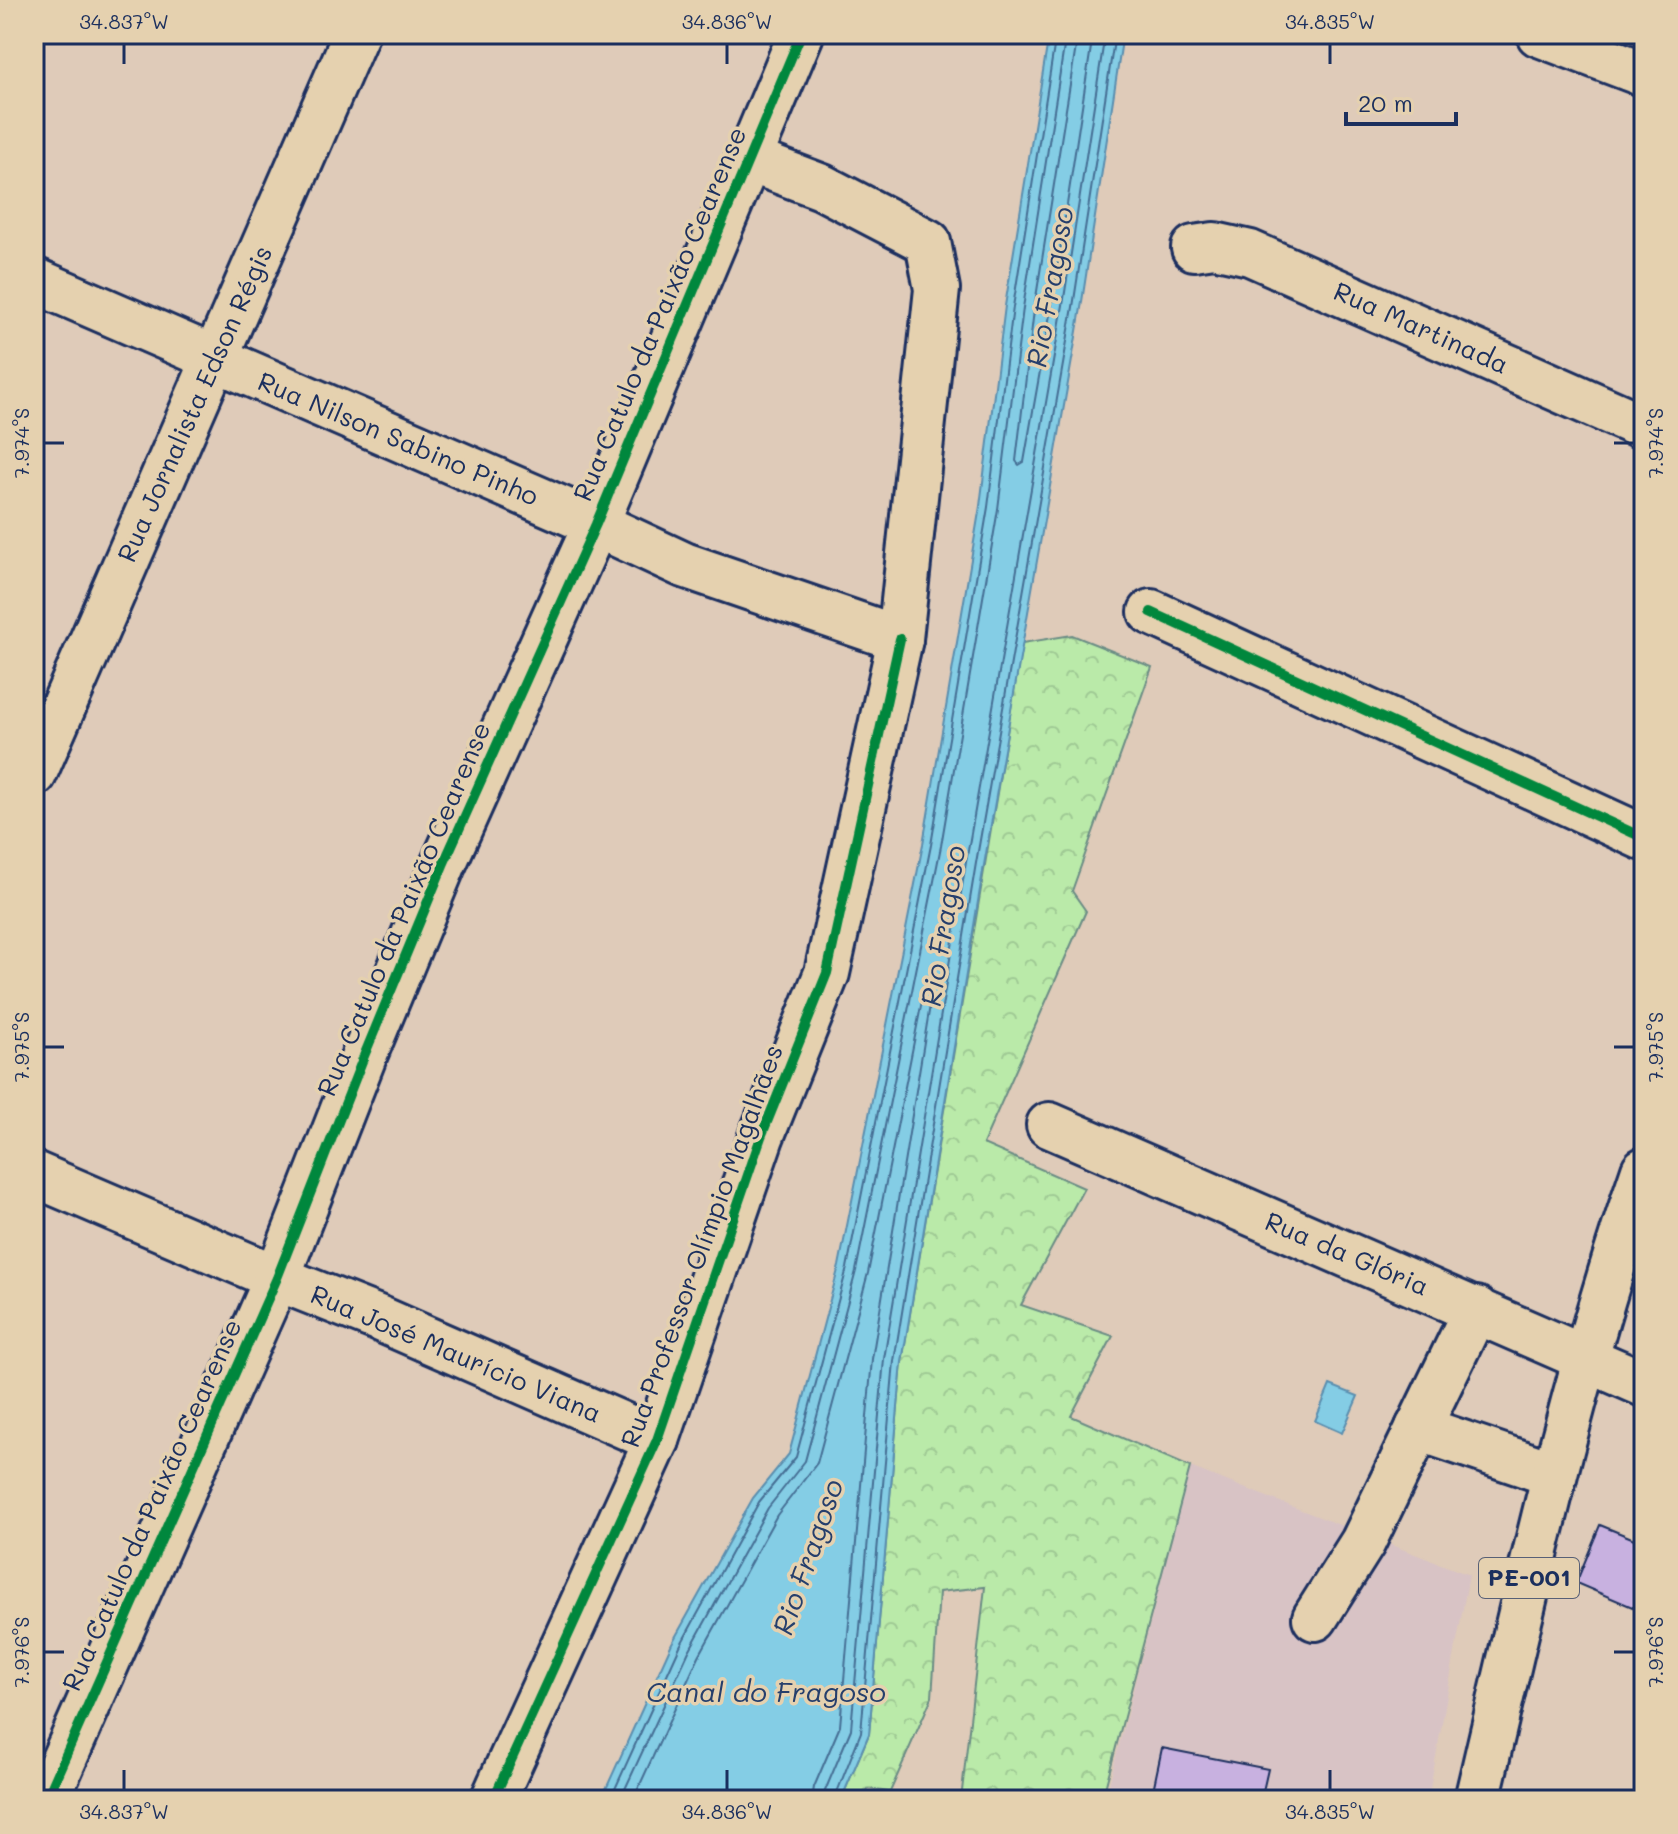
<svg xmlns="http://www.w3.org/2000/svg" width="1678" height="1834" viewBox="0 0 1678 1834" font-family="Mali,sans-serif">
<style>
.built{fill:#d8c3c5}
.forest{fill:url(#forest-crowns);stroke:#6a8c84;stroke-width:2}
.water{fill:#84cde5;stroke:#5a8eaf;stroke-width:2}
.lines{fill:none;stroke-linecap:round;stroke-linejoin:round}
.shore{stroke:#456e94;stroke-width:2}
.building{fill:#c8b1e0;stroke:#1b2f5e;stroke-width:2}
.minor-casing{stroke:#1b2f5e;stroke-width:50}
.major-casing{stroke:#1b2f5e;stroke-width:50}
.minor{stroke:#e5d1af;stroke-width:44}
.major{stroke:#e5d1af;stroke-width:44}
.cycleway-casing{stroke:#e5d1af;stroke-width:15}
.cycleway{stroke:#00873e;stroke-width:10}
.ticks{fill:none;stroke:#1b2f5e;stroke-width:3}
.labels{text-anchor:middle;stroke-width:7;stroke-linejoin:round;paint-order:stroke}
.shield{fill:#e5d1af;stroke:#586076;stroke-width:2}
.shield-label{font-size:24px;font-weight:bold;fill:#1b2f5e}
.street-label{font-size:26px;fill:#1b2f5e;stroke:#e5d1af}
.water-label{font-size:28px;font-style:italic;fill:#263f6c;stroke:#e5d1af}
.neatline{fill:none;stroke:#1b2f5e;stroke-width:3}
.ticks-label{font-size:20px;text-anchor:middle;fill:#1b2f5e}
</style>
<defs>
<pattern id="forest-crowns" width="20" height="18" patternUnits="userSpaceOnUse" patternTransform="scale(2)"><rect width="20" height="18" fill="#baeaa9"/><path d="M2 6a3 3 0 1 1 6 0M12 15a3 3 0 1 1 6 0" fill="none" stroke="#9fc994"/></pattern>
</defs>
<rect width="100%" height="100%" fill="#dfcbb9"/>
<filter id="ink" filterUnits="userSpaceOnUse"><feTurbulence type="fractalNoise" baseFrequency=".0125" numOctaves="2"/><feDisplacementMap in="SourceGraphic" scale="16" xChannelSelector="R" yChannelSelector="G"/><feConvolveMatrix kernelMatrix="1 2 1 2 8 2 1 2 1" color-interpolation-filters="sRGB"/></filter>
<g filter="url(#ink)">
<polygon class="built" points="1190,1467 1469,1575 1428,1800 1105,1800"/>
<polygon class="forest" points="1072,635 1152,667 1072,891 1086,911 983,1144 1084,1188 1021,1305 1113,1336 1071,1416 1190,1467 1102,1800 961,1800 985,1587 939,1592 932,1697 890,1792 868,1789 865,1800 841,1800 869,1734 902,1362 1022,643"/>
<g class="water">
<polygon points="1049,34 1123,34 1081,308 984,865 902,1362 869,1734 841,1800 601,1800 672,1643 753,1498 789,1454 839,1266 923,844 980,506 1005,306"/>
<polygon points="1330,1385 1358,1396 1342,1433 1315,1421"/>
</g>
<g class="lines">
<g class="shore">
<polyline points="1078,34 1034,310 1016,461 1019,465 1024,462 1052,303 1093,34"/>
<polyline points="610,1800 680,1646 759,1502 796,1457 847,1268 931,845 988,507 1013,307 1056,34"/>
<polyline points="620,1800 689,1651 768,1508 805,1461 856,1271 941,846 998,509 1023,308 1066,34"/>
<polyline points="633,1800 699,1656 777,1515 817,1463 868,1273 924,991 929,988 932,993 872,1359 840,1726 814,1787 812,1800"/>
<polyline points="824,1800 825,1791 851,1729 884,1359 966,862 1063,305 1105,34"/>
<polyline points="834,1800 861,1732 894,1361 976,863 1073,307 1115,34"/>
</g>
</g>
<g class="building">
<polygon points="1600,1525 1644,1543 1644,1612 1576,1583"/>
<polygon points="1162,1748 1268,1769 1261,1800 1151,1800"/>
</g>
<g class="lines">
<defs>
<g id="minor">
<polyline points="1539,34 1644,74"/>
<polyline points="1194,248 1214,245 1250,253 1644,427"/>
<polyline points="34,280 596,524 684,565 900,639"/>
<polyline points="1151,612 1644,838"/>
<polyline points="34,774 356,34"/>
<polyline points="1049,1125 1644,1384"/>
<polyline points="34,1174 277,1278 378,1318 657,1440"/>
<polyline points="1418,1428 1553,1474"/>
<polyline points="1315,1618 1363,1542 1476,1309"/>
<polyline points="46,1800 277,1278 364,1056 443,865 596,524 801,34"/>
<polyline points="493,1800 657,1440 761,1137 827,973 900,639 937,289 928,242 822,187 748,159"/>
</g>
<path id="major" d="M1477 1800C1527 1588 1573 1376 1644 1170"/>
</defs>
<use href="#minor" class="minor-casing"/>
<use href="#major" class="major-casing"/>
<use href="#minor" class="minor"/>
<use href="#major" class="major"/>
<defs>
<g id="cycleway">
<polyline points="1151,612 1644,838"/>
<polyline points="46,1800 277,1278 364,1056 443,865 596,524 801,34"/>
<polyline points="493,1800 657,1440 761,1137 827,973 900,639"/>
</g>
</defs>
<use href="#cycleway" class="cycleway-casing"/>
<use href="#cycleway" class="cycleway"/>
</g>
</g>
<path class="ticks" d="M124 44V64M727 44V64M1330 44V64M44 443H64M1614 443H1634M44 1047H64M1614 1047H1634M44 1652H64M1614 1652H1634M124 1770V1790M727 1770V1790M1330 1770V1790"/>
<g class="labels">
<rect class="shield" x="1479" y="1558" width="100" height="40" rx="6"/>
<g class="shield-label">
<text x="1529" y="1586">PE-001</text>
</g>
<g class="street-label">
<text transform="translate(660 314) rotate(-67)" y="9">Rua Catulo da Paixão Cearense</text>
<text transform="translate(1421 328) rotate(24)" y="9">Rua Martinada</text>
<text transform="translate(195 404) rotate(-66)" y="9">Rua Jornalista Edson Régis</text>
<text transform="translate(398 439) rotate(23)" y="9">Rua Nilson Sabino Pinho</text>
<text transform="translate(404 909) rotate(-67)" y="9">Rua Catulo da Paixão Cearense</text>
<text transform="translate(702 1246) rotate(-70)" y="9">Rua Professor Olímpio Magalhães</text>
<text transform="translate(1347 1254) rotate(23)" y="9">Rua da Glória</text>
<text transform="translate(456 1354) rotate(23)" y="9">Rua José Maurício Viana</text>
<text transform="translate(152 1505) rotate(-66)" y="9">Rua Catulo da Paixão Cearense</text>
</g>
<g class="water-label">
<text transform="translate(1050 287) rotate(-80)" y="10">Rio Fragoso</text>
<text transform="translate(943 926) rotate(-81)" y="10">Rio Fragoso</text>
<text transform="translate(808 1557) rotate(-71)" y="10">Rio Fragoso</text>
<text x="766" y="1702">Canal do Fragoso</text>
</g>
</g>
<rect width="1678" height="1834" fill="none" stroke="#e5d1af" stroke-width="88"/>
<path d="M1346 112v12h110v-12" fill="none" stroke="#1b2f5e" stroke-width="4"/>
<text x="1358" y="112" font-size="24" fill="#1b2f5e" stroke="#e5d1af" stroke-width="6" paint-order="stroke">20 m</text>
<rect x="44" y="44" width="1590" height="1746" class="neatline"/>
<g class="ticks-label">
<text x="124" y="29">34.837°W</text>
<text x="727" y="29">34.836°W</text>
<text x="1330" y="29">34.835°W</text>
<text transform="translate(22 443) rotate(-90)" y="7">7.974°S</text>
<text transform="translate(1656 443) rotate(-90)" y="7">7.974°S</text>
<text transform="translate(22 1047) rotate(-90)" y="7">7.975°S</text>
<text transform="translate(1656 1047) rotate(-90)" y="7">7.975°S</text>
<text transform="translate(22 1652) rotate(-90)" y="7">7.976°S</text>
<text transform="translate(1656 1652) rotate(-90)" y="7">7.976°S</text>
<text x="124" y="1819">34.837°W</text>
<text x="727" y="1819">34.836°W</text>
<text x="1330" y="1819">34.835°W</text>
</g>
</svg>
